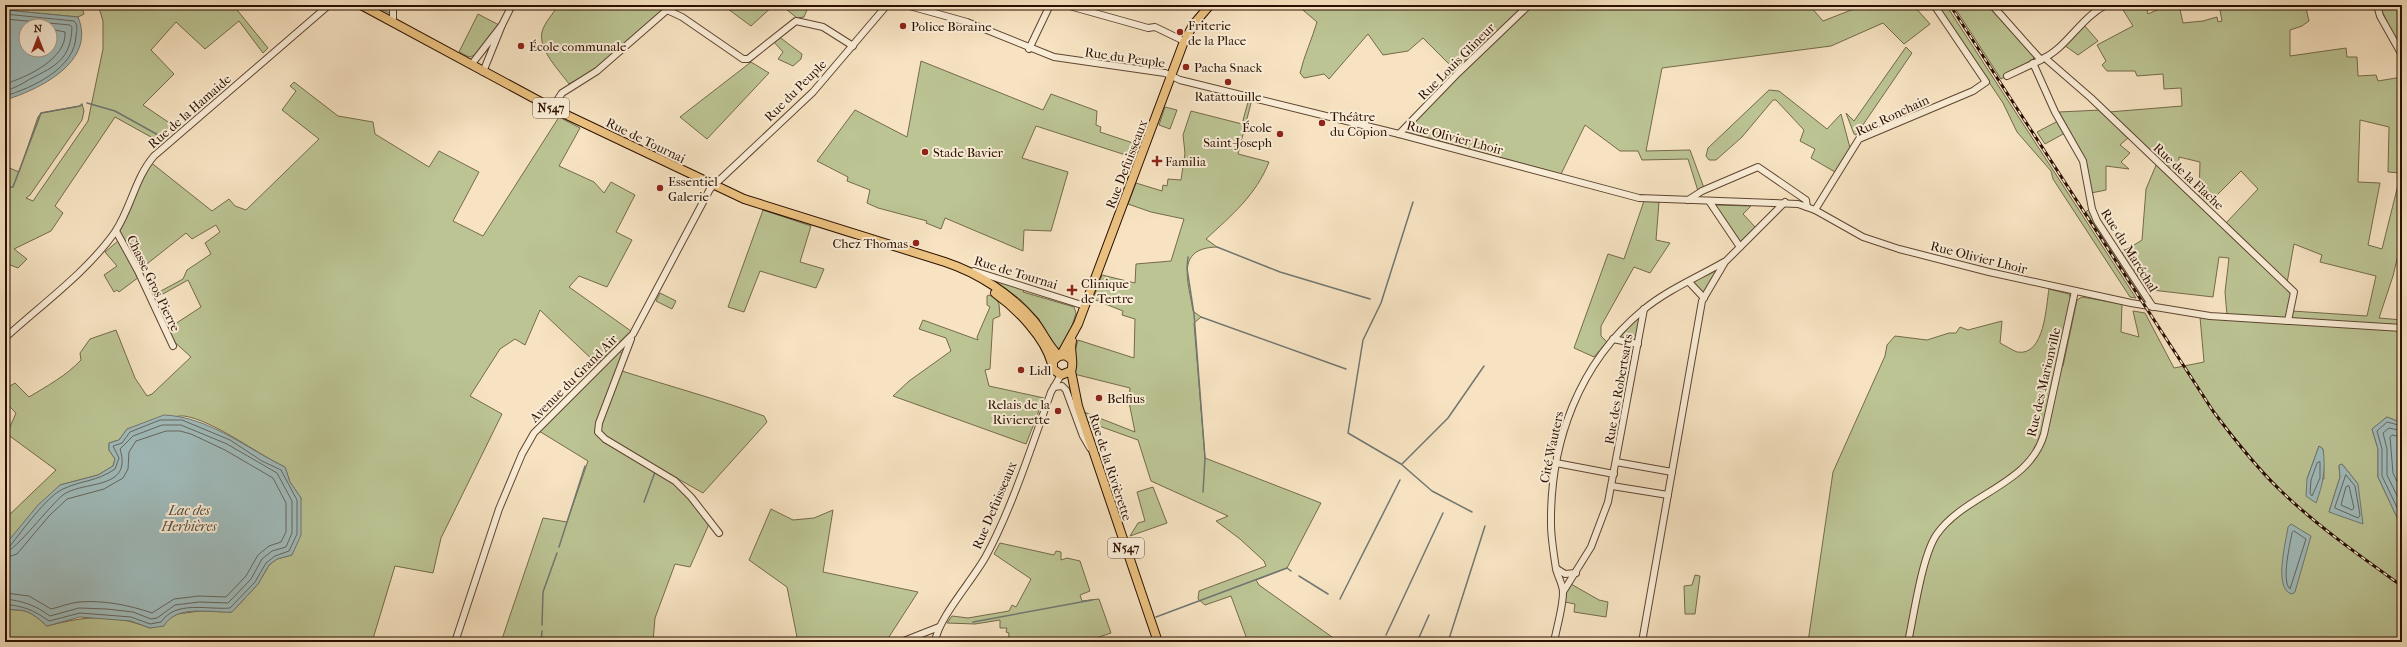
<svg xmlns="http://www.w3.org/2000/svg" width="2407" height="647" viewBox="0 0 2407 647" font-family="'IM FELL French Canon',serif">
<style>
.green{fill:#bcc494;stroke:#746a4a;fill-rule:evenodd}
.water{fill:#a0bcbc;stroke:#717771;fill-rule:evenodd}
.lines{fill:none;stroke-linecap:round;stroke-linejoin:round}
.shore{stroke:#66665e;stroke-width:1}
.stream{stroke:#717771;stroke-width:1.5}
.minor-casing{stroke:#5e4430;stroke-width:8}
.major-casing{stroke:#2b0f00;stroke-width:10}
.minor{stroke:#faedd7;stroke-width:6}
.major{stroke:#ecc281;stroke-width:8}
.rail-casing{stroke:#2b0f00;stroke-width:3}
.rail{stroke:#faedd7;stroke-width:1.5;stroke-dasharray:4.5;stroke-linecap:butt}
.poi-dot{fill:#8f2418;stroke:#faedd7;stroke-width:1.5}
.labels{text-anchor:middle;stroke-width:4;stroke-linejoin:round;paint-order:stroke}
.shield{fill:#faedd7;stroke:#695240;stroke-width:1}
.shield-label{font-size:12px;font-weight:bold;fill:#2b0f00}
.poi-label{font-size:13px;fill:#2b0f00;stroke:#faedd7;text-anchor:start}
.street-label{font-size:13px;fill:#2b0f00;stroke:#faedd7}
.water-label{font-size:14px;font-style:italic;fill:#544c42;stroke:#faedd7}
</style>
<rect width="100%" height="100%" fill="#f7e3c2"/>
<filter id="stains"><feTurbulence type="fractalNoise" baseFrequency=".005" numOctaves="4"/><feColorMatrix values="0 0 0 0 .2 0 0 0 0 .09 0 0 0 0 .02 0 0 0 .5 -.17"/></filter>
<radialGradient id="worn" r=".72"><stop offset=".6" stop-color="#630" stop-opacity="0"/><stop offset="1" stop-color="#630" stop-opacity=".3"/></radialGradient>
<g class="green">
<polygon points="5,5 81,5 84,14 78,17 5,10"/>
<polygon points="98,5 233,5 268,48 263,53 239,21 205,49 176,22 151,50 174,74 143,105 177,128 160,142 115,117 55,206 63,213 51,231 14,249 27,259 18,268 5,263 5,166 19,172 38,117 41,113 80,106 82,104 84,111 82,120 30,195 26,198 33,201 88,121 103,49 103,21"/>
<polygon points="373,5 391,5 390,13 389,13"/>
<path d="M558 5H663L664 9 595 70 569 84C560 71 538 50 542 32 544 23 554 13 558 5Z"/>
<polygon points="731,5 774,5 751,26 728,9"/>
<polygon points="781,5 809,5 804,17 797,18"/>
<path d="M1297 5H1809L1823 21 1864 5H1913L1930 24 1904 44 1883 23 1831 46 1662 68 1646 151 1690 150 1704 188 1698 191 1688 159 1642 160 1638 151H1620L1585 125 1561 174 1404 131 1459 74 1423 38 1408 51 1383 55 1368 34 1329 79 1324 74 1304 78 1300 73C1304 56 1312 39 1317 22Z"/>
<polygon points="1937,5 1946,5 2136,298 2130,297 2053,179 2051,171 2017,132 2003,103"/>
<polygon points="1953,5 1990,5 2034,55 2033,62 2001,79"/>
<path d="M2120 5H2146L2148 14 2159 9 2158 5H2163L2164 8 2179 5 2183 23 2203 21 2217 17 2218 22 2222 21 2219 5H2297L2306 8 2309 21 2302 26 2290 30V56L2346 48 2347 57H2357L2358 76 2376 75 2378 81 2402 77V238L2393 276 2379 318 2402 320V325L2292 319V311L2367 316 2376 276 2320 262 2322 255 2294 244 2287 283 2226 223 2258 189 2241 171 2207 205 2199 197 2200 162 2179 157 2178 178 2109 112 2182 106 2181 88 2164 89 2163 74 2137 76 2135 71H2107L2102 65 2106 61 2097 45 2133 26ZM2360 120 2389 127 2388 172 2401 173 2382 249 2368 245 2380 183 2358 182Z"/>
<polygon points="2379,5 2402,5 2402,52"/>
<polygon points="478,14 499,25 476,55 469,57 459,52"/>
<polygon points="2083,24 2098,41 2078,55 2064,45"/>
<polygon points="778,36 802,54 801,59 793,66 778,59 783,52 773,41"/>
<polygon points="1906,47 1912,53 1856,135 1854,134 1846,113 1854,121"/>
<polygon points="921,61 1043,110 1051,94 1097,111 1096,125 1101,127 1100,132 1139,145 1135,158 1036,126 1022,158 1068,172 1051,231 1024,230 1023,251 945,218 941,229 926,223 927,221 878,208 867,203 870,190 847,181 848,177 817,161 855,110 907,137"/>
<polygon points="751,62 769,73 707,139 680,117"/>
<path d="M294 82 338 116 373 122 375 134 429 167 439 151 479 172 453 221 483 236 559 117 580 128 559 166 594 182 604 193 611 182 635 195 616 232 632 240 607 287 579 276 569 287 631 331 597 364 540 310 525 345 515 339 500 349 470 396 502 414 441 538 433 573 395 566 372 642H5V608C12 611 18 609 25 611 34 614 40 620 47 626 87 616 111 613 150 628L177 614 200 611 232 612 258 584 269 565 277 559 292 555 301 498 290 482 285 467C257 454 213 420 184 416 173 415 139 426 127 429L119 440 109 443V450L115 459 113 466 98 475 60 485 5 545V519L56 470 7 434 16 413 5 402V389L15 383 29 397C47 386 66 376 81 360L80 353 90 339 116 330 135 378 147 396 152 394 191 357 169 337 166 330 201 307 188 280 152 300 150 297 183 279 187 270 211 254 205 243 220 232 216 225 192 239 186 233 138 271 116 231 149 161 212 211 229 199 235 206 246 210 319 139 282 110 296 91 290 86Z"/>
<polygon points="1769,90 1779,91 1827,129 1841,114 1850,148 1835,172 1811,158 1815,149 1800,141 1804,130 1776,100 1773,100 1742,137 1716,160 1709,160 1706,156 1708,148"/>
<path d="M1248 102 1251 103 1238 154 1269 162C1256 195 1232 215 1206 239L1217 247C1174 248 1189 283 1193 311L1201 317 1194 323 1205 458 1321 503 1287 568 1256 580 1259 585 1339 642H1248L1231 596 1205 605 1198 599 1199 591 1266 566 1264 561 1240 539 1216 521 1228 516 1151 481 1138 440 1088 422 1084 412 1135 432 1129 402 1130 388 1074 374 1075 351 1078 340 1134 358 1135 319 1122 315 1123 311 1093 299 1102 275 1135 283 1136 264 1171 261 1184 219 1151 212 1128 204 1136 183 1162 191 1163 185 1167 186 1168 179 1181 180 1185 153 1183 135 1191 111 1242 124Z"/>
<polygon points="1165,107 1177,110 1170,129 1159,125"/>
<polygon points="2101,110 2129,137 2120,145 2130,153 2121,162 2129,169 2106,166 2106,190 2091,193 2085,159 2059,112"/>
<polygon points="2058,121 2065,133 2045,144 2037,132"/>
<polygon points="2157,163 2293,293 2286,318 2227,315 2225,292 2229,258 2219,257 2213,297 2143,289 2120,254 2142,240 2146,189"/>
<polygon points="1644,201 1659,202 1656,240 1670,243 1650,273 1634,267 1601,326 1601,336 1607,342 1594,357 1574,348 1608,254 1624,259"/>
<polygon points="1715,205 1751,206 1743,214 1756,228 1739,243"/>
<polygon points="2089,209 2146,301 2142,299 2086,212"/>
<polygon points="763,210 811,226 800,262 824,269 816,288 760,271 744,312 728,307"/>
<polygon points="118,241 139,277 119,292 117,290 114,292 104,275 117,266 105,252"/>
<polygon points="1714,271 1716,272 1703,295 1693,282"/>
<polygon points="997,281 1025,290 1023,292 1074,307 1076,313 1066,345 1057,349 1044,334 1039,319 1021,300 996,283"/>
<path d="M2049 289 2069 294 2071 299 2057 367 2063 366 2077 300 2082 297 2122 304 2121 332 2139 337 2133 311 2145 313 2174 368 2204 362 2200 317 2402 330V423L2387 417 2372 429 2378 449V477L2402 528V642H1808L1833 472 1885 356 1887 345 1895 336 1927 340 1949 333H1956L1960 327 1968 330 2002 321 2000 343C2006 346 2012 350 2017 352 2045 357 2046 305 2049 289ZM2319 446 2323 449 2324 479H2307ZM2342 464 2358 484 2329 512 2340 477 2339 466Z"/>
<polygon points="660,293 676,301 672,309 656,301"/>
<polygon points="989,295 996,298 999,304 1000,316 993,319 990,369 985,370 989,386 1044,398 1026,444 893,396 909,381 951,351 946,338 919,329 923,320 978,340 977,337 990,307 987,305 987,296"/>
<polygon points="1637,318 1640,318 1637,339 1634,341 1619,338"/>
<polygon points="619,351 623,354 597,433 671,481 685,493 709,524 690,567 675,564 655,618 653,642 501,642 543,518 567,522 588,461 539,431"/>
<path d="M622 371C669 386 717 399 764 416L767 422 703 493 606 438 599 429Z"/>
<polygon points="1153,487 1167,523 1130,536 1138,523 1145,521 1137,492"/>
<polygon points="771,509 793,520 814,518 833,510 823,572 918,592 887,640 891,642 798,642 787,587 749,560"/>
<polygon points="1000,543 1054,555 1056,551 1061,552 1061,560 1067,558 1080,561 1090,591 1080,595 1082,601 1099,599 1111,633 1084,642 1008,642 1009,633 1006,632 1007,628 1000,628 1000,620 975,624 947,623 952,616 968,618 1009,611 1012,605 1016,607 1031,579 994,554"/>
<polygon points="1695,575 1700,576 1695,614 1685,614 1684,586 1692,585"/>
<polygon points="1571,584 1599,600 1608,602 1606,617 1574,612 1575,604 1565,602 1566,592"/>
</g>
<g class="water">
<path d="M5 10 78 17C97 62 38 90 5 100ZM26 26H50V50H26Z"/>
<path d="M164 415C210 417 245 448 285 467L290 482 301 498V535L292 555 277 559 269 565 258 584 232 612C211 613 176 604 164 626L150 628 131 621 80 617 47 626C40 620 34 614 25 611 18 609 12 611 5 608V545L38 505 60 485 98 475 113 466 115 459 109 450V443L119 440 127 429Z"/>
<polygon points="2387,417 2402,423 2402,528 2378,477 2378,449 2372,429"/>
<path d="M2319 446 2323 449C2326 470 2323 484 2316 503L2306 496 2307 479Z"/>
<polygon points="2342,464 2358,484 2363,524 2329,512 2340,477 2339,465"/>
<path d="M2291 524 2311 536 2295 592 2292 594C2273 590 2286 542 2288 527Z"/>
</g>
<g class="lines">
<g class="shore">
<path d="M5 14 74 21C78 25 77 30 76 35 76 68 32 88 5 96"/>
<path d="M5 19 70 25 72 27C71 59 56 66 30 79 22 84 15 88 5 91"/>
<path d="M5 84C27 77 67 59 65 32L50 29"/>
<polyline points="2402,426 2387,422 2377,431 2382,449 2382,476 2402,518"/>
<polyline points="2402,431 2389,428 2383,433 2387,449 2387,475 2402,506"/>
<polyline points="2402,437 2392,435 2390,437 2393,473 2402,492"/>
<polygon points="2320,462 2320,478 2312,496 2310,493 2311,480 2317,463"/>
<polygon points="2346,475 2355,486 2360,515 2358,518 2335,508"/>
<polygon points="2349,486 2354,508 2352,510 2341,505 2346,487"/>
<path d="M2294 531 2306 539 2290 589C2281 581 2290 545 2292 533Z"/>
<path d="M5 547 10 546C22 531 47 496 63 489 82 480 96 482 115 469L119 458 113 446 122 443 130 432 160 420H182L230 440 262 461 281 470 297 500V534L289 551 275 556 266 563 255 582 230 608C207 610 176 600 161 622L150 624 131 617 80 613 49 621C32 609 25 607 5 604"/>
<path d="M5 552C15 552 50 505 63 495 83 480 133 491 120 449L133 436 162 425H181L227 444 277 473 292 501V533L286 547 272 551 262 559 251 579 228 603 199 602 175 605 157 618 151 619 133 612 107 609 79 608 50 616C35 605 23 601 5 599"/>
<path d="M5 558 17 554 49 516 67 499 104 489 123 478 128 469 129 452 136 441 166 431H180L191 434 225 450 273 478 286 503V532L281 542 269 546 258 555 246 576 226 597 199 596 174 599 152 613C129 605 103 600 79 602 69 603 60 607 51 609L29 596 5 593"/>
</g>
<g class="stream">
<polyline points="87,103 115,111 160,136"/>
<polyline points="5,188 13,187 41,113 80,106 82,104"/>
<polyline points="1413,202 1381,303 1363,340 1348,433 1401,464 1432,491 1472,512"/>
<polyline points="1217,247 1280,272 1370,299"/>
<polyline points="1188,257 1187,268 1194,314 1205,458 1203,492"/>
<polyline points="1201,317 1346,369"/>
<polyline points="1402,464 1448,418 1484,366"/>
<polyline points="644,502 655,472"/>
<polyline points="559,547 585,466"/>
<polyline points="1299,576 1328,594"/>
<polyline points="1340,599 1400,480"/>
<polyline points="1156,617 1287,568 1291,571"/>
<polyline points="973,622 1092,600"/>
<polyline points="542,625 543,592 557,553"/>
<polyline points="1386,635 1443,513"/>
<polyline points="1393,640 1396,642"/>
<polyline points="541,642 542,631"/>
<polyline points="1417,642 1429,615"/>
<polyline points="1448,642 1485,526"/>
</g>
<defs>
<g id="minor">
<polyline points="906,5 967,22 1054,57 1165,73 1180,80 1399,134 1639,198 1798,204 1815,210 1863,237 1899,249 1989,272 2131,303 2210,316 2402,328"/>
<polyline points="1066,5 1148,28 1155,27 1184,41"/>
<polyline points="1992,5 2041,60 2007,76"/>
<polyline points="2377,5 2380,16 2402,55"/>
<polyline points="393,23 393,5"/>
<polyline points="502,25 512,5"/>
<polyline points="1029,49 1050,5"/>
<polyline points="2045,58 2091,98 2294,292 2288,321"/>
<path d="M2042 59C2067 48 2080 18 2106 5"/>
<polyline points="2033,63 2055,112 2083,161 2092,209 2097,221 2153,307"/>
<polyline points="471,65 502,25 483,72"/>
<polyline points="552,108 562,93 597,71 667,10 682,17 743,59 748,59 796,21 823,27 853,46"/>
<polyline points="1399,134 1458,73 1529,5"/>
<polyline points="1688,200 1702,191 1758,167 1806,200 1807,207"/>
<polyline points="1709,201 1740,247"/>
<polyline points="1815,210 1859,139 1973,91 1986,82 1934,5"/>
<polyline points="116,231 138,271 173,346"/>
<polyline points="974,271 1085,306"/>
<polyline points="1689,282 1704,298"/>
<path d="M5 338C41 305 87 272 115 232 131 208 135 178 154 156L329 5"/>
<polyline points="631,339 599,423 598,432 605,439 675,481 691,497 719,533"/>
<polyline points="1613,339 1638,344"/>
<polyline points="1054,387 1062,386 1066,390 1083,436 1090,448"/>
<polyline points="1616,462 1672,472"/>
<polyline points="1556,463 1614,474"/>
<polyline points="1612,486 1668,495"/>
<polyline points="1557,569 1565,574 1576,573"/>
<polyline points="1563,592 1591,547 1608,502 1644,309"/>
<polyline points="455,642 499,509 522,454 534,433 633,334 710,189 813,92 887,5"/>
<polyline points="901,642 939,627"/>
<path d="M935 642C938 618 973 580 986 556 1012 508 1032 445 1051 392L1061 375"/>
<path d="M1558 642 1555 637C1558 623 1563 606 1563 592 1563 585 1558 577 1556 569 1554 555 1551 538 1551 524 1550 442 1579 363 1643 310 1667 290 1698 277 1724 262"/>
<polyline points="1642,642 1702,301 1725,262 1785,202"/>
<path d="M1908 642C1914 615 1922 555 1937 534 1965 494 2030 485 2044 434L2075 291"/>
</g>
<g id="major">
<path d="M361 5 552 108 744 199 945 262C978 273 1011 294 1034 321 1043 332 1048 346 1059 356"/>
<path d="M995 293C1017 309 1045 337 1052 364"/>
<path d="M1072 341C1069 351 1075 363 1071 371L1061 375 1053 369V361L1059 356 1065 355 1072 360"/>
<polyline points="1061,355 1078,324 1183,44 1193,25 1210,5"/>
<polyline points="1071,371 1078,406 1158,642"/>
</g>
</defs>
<use href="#minor" class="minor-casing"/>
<use href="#major" class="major-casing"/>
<use href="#minor" class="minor"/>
<use href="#major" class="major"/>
<defs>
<path id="rail" d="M1950 5 2213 411C2234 439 2255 466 2280 490 2317 526 2360 556 2402 586"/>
</defs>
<use href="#rail" class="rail-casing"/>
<use href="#rail" class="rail"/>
</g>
<g class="poi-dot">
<circle cx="903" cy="26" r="4"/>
<circle cx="1180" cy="32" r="4"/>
<circle cx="521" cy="46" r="4"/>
<circle cx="1186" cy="67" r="4"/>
<circle cx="1228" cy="82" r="4"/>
<circle cx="1322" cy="123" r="4"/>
<circle cx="1280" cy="134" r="4"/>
<circle cx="925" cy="152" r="4"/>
<path d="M1155 155h4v4h4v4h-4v4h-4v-4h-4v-4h4z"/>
<circle cx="660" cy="188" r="4"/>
<circle cx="916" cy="243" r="4"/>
<path d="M1070 284h4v4h4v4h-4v4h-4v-4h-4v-4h4z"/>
<circle cx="1021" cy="370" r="4"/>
<circle cx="1099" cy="398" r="4"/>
<circle cx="1058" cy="411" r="4"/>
</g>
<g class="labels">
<g class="shield">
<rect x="533" y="98" width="36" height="20" rx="3"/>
<rect x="1108" y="538" width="36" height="20" rx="3"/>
</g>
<g class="shield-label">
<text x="551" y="112">N547</text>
<text x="1126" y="552">N547</text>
</g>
<g class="poi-label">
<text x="1188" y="30">Friterie<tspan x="1188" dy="15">de la Place</tspan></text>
<text x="911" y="31">Police Boraine</text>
<text x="529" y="51">École communale</text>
<text x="1194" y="72">Pacha Snack</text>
<text x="1228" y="101" text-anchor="middle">Ratattouille</text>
<text x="1330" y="121">Théâtre<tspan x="1330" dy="15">du Copion</tspan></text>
<text x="1272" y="132" text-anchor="end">École<tspan x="1272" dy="15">Saint-Joseph</tspan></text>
<text x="933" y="157">Stade Bavier</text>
<text x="1165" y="166">Familia</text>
<text x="668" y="186">Essentiel<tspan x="668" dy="15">Galerie</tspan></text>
<text x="908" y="248" text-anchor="end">Chez Thomas</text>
<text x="1081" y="288">Clinique<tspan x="1081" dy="15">de Tertre</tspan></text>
<text x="1029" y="375">Lidl</text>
<text x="1107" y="403">Belfius</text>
<text x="1050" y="409" text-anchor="end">Relais de la<tspan x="1050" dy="15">Rivierette</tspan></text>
</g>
<g class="street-label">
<text transform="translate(1125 57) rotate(8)" y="5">Rue du Peuple</text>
<text transform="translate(1456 61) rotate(-45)" y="5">Rue Louis Glineur</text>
<text transform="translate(795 90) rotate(-45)" y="5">Rue du Peuple</text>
<text transform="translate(189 111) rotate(-41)" y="5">Rue de la Hamaide</text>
<text transform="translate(1892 115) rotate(-25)" y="5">Rue Ronchain</text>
<text transform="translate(1455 137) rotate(15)" y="5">Rue Olivier Lhoir</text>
<text transform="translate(646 140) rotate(26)" y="5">Rue de Tournai</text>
<text transform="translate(1126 164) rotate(-69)" y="5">Rue Defuisseaux</text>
<text transform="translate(2189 176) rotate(43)" y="5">Rue de la Flache</text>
<text transform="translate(2130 250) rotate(58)" y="5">Rue du Maréchal</text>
<text transform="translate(1979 257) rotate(14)" y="5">Rue Olivier Lhoir</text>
<text transform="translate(1016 272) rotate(17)" y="5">Rue de Tournai</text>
<text transform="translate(154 283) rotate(64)" y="5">Chasse Gros Pierre</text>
<text transform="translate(573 378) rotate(-45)" y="5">Avenue du Grand Air</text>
<text transform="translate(2043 382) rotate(-77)" y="5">Rue des Marionville</text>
<text transform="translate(1618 389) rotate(-80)" y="5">Rue des Robertsarts</text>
<text transform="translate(1551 447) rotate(-78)" y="5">Cité Wauters</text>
<text transform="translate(1111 467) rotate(72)" y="5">Rue de la Rivièrette</text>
<text transform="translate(994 505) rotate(-67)" y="5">Rue Defuisseaux</text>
</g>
<g class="water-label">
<text x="189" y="515">Lac des<tspan x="189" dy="16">Herbières</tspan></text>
</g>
</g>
<rect width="2407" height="647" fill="none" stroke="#f7e3c2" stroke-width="20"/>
<rect x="6" y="6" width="2395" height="635" fill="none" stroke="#2b0f00" stroke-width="2"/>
<rect x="10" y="10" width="2387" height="627" fill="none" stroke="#2b0f00"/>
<g transform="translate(38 38)"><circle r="19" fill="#faedd7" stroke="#a79481"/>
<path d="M0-3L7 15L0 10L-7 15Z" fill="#8f2418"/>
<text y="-6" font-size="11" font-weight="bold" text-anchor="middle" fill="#2b0f00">N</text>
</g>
<rect width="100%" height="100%" filter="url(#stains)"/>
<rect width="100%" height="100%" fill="url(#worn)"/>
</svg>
